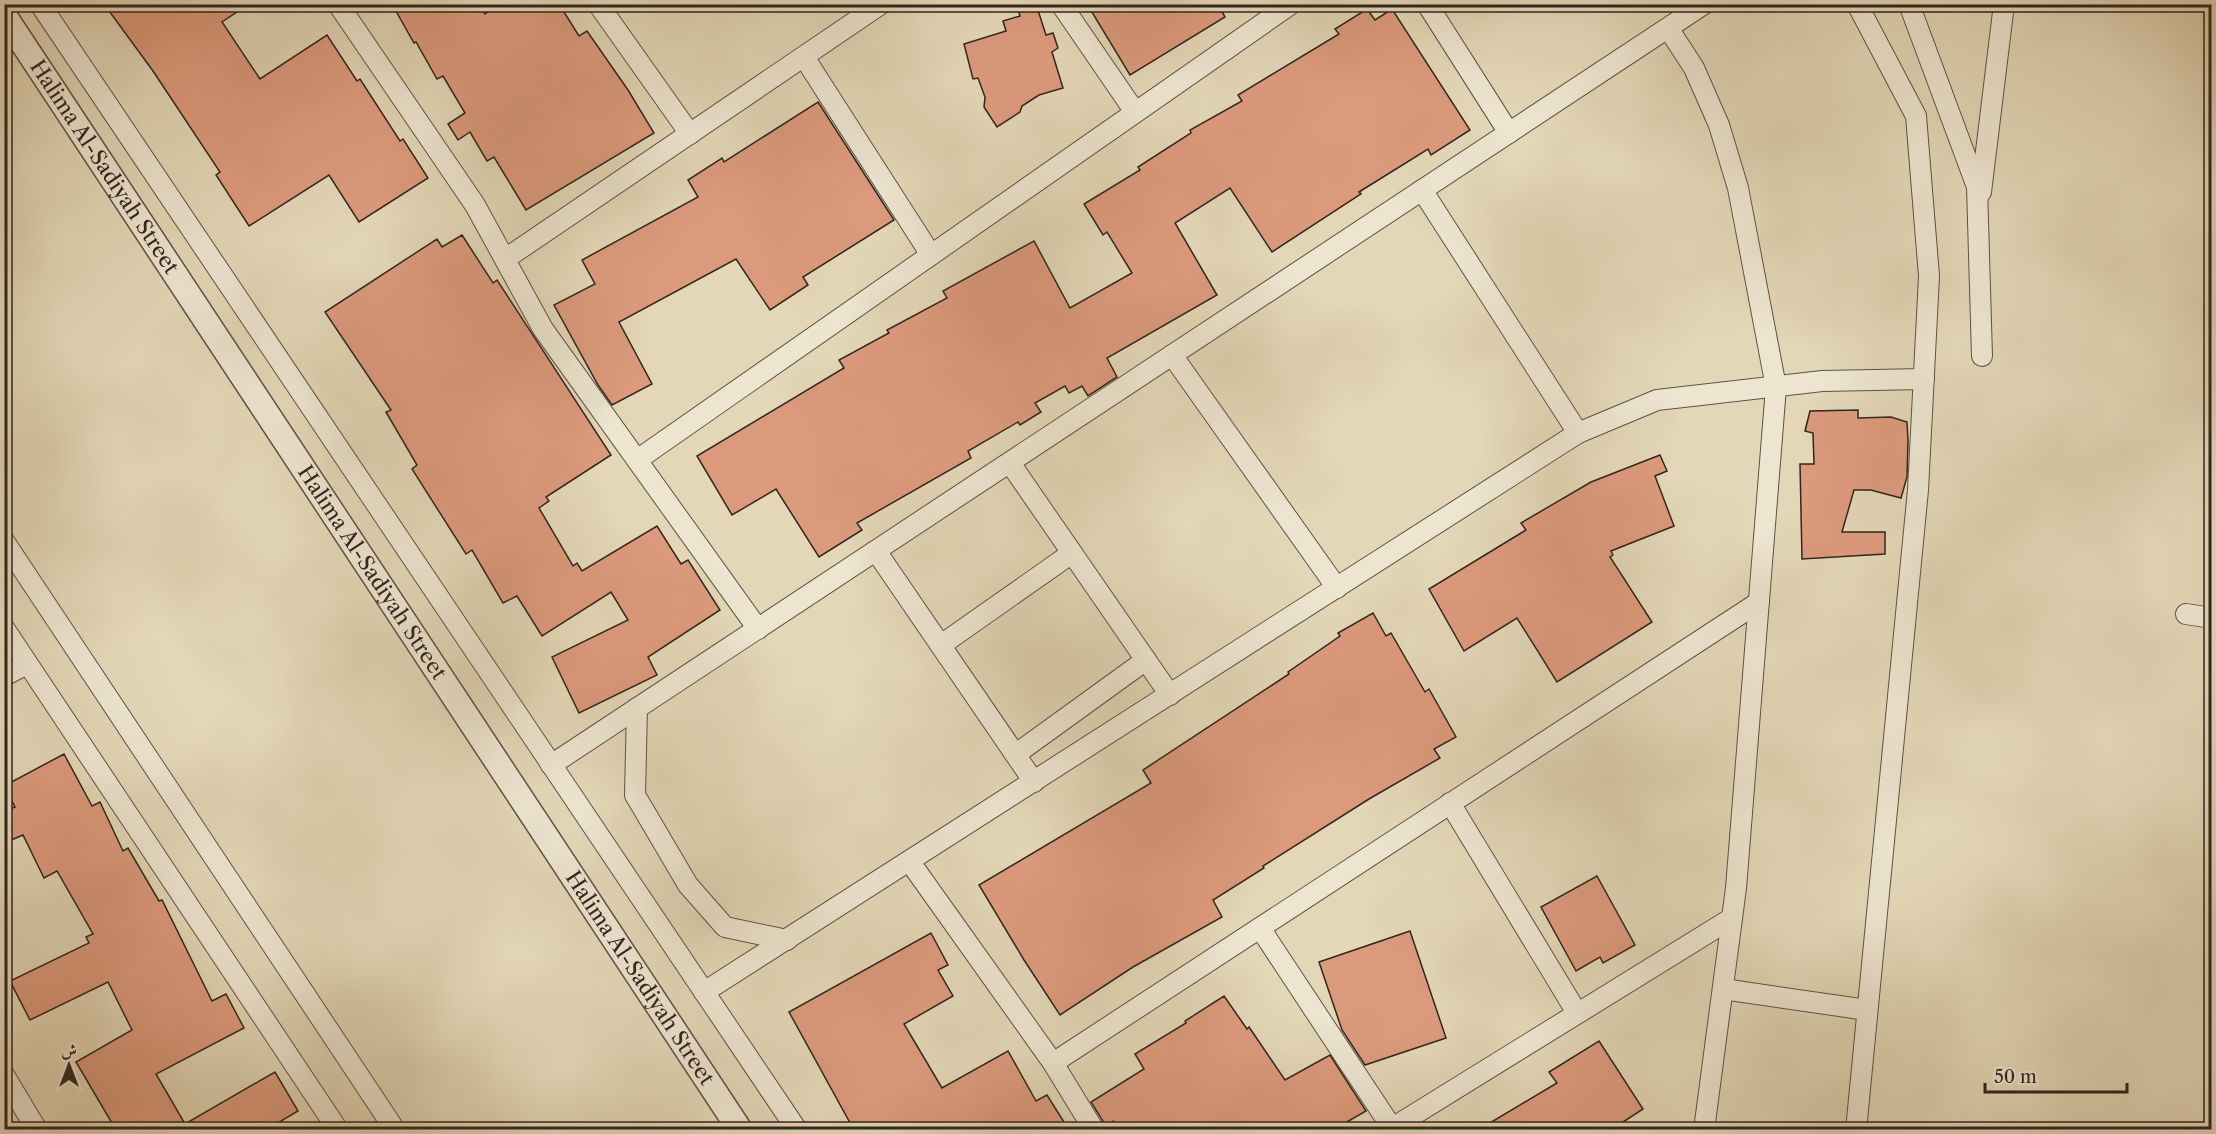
<svg xmlns="http://www.w3.org/2000/svg" width="2216" height="1134" viewBox="0 0 2216 1134" font-family="'Libre Caslon Text',Amiri,serif">
<style>
.building{fill:#dc9a7c;stroke:#31251f;stroke-width:1.5}
.lines{fill:none;stroke-linecap:round;stroke-linejoin:round}
.minor-casing{stroke:#5e5245;stroke-width:22}
.tertiary-casing{stroke:#5e5245;stroke-width:27}
.minor{stroke:#ede5d0;stroke-width:20}
.tertiary{stroke:#ede5d0;stroke-width:24}
.labels{text-anchor:middle;stroke-width:4.5;stroke-linejoin:round;paint-order:stroke}
.street-label{font-size:21px;fill:#31251f;stroke:#ede5d0}
</style>
<rect width="100%" height="100%" fill="#e3d7b7"/>
<filter id="stains"><feTurbulence type="fractalNoise" baseFrequency=".00333" numOctaves="4"/><feColorMatrix values="0 0 0 0 .2 0 0 0 0 .09 0 0 0 0 .02 0 0 0 .5 -.17"/></filter>
<radialGradient id="worn" r=".72"><stop offset=".6" stop-color="#630" stop-opacity="0"/><stop offset="1" stop-color="#630" stop-opacity=".3"/></radialGradient>
<g class="building">
<polygon points="104,4 249,4 222,22 260,79 327,35 357,81 360,79 400,141 403,139 428,178 359,222 329,175 249,226 216,175 220,172 153,71"/>
<polygon points="392,4 480,4 485,14 500,4 559,4 579,36 587,31 628,90 654,133 526,210 494,157 487,161 470,132 458,140 448,124 465,113 443,76 437,79 416,42 414,43"/>
<polygon points="1017,4 1036,4 1046,35 1053,33 1058,48 1052,52 1063,88 1039,95 1022,106 1020,112 997,127 984,107 985,97 978,78 973,79 964,44 1006,31 1003,21 1020,16"/>
<polygon points="1087,4 1218,4 1225,17 1130,75"/>
<polygon points="1367,9 1375,20 1392,9 1470,130 1431,155 1428,149 1359,192 1361,194 1272,252 1230,188 1175,223 1217,295 1107,358 1117,377 1088,396 1082,386 1069,393 1065,386 1035,403 1041,412 1020,425 1018,422 968,451 971,458 857,523 862,530 819,557 776,489 732,515 697,456 844,368 839,360 889,333 887,330 947,298 943,291 1034,241 1070,308 1132,273 1107,232 1103,235 1084,204 1140,170 1138,167 1191,133 1190,130 1242,101 1238,95 1339,34 1335,29"/>
<polygon points="818,102 894,220 803,277 808,285 770,310 736,259 619,322 652,384 612,405 598,385 554,305 595,284 582,260 698,197 688,180 722,158 724,162"/>
<polygon points="462,235 493,283 497,280 611,455 546,497 549,501 539,508 573,566 577,563 582,571 657,526 681,564 688,560 720,610 648,657 657,675 579,713 552,657 628,620 611,592 542,636 517,596 503,603 472,550 466,554 412,469 417,465 386,412 391,410 325,312 437,239 442,247"/>
<polygon points="1858,410 1858,418 1891,417 1907,422 1908,441 1907,477 1901,498 1871,490 1854,490 1842,532 1885,532 1885,554 1802,559 1800,464 1814,464 1813,433 1805,431 1810,411"/>
<polygon points="1660,455 1667,471 1655,476 1674,526 1611,551 1613,555 1610,557 1652,622 1557,682 1517,618 1464,651 1429,589 1526,530 1521,523 1591,482"/>
<polygon points="1373,613 1386,636 1391,633 1425,692 1429,689 1456,737 1434,749 1440,758 1369,799 1263,866 1264,868 1213,900 1222,917 1133,967 1060,1015 1024,960 979,885 1151,783 1143,770 1289,674 1288,672 1340,636 1338,633"/>
<polygon points="64,754 92,806 100,802 123,851 128,848 159,901 162,900 212,1001 226,994 244,1028 156,1074 185,1124 275,1072 298,1111 266,1130 116,1130 76,1062 132,1030 108,982 30,1020 10,981 89,943 86,937 93,934 57,871 44,878 23,835 4,843 4,811 15,807 4,786"/>
<polygon points="1597,876 1635,945 1603,963 1600,957 1576,971 1541,907"/>
<polygon points="1410,931 1446,1038 1365,1065 1342,1030 1319,962"/>
<polygon points="931,933 948,965 938,970 953,996 904,1024 942,1088 1008,1051 1036,1101 1047,1095 1069,1130 854,1130 789,1012"/>
<polygon points="1224,996 1247,1029 1249,1027 1285,1080 1330,1055 1366,1111 1333,1130 1118,1130 1113,1121 1106,1126 1091,1102 1144,1069 1135,1054 1186,1023 1185,1021"/>
<polygon points="1599,1041 1643,1109 1611,1130 1478,1130 1557,1083 1549,1072"/>
</g>
<g class="lines">
<defs>
<g id="minor">
<polyline points="40,4 797,1130"/>
<polyline points="338,4 475,205 543,329 758,629"/>
<polyline points="598,4 690,134"/>
<polyline points="1061,4 1135,112"/>
<polyline points="1427,4 1509,133"/>
<polyline points="1909,4 1977,187 1982,356"/>
<polyline points="1668,28 1694,68 1719,125 1738,188 1776,387 1736,888 1704,1130"/>
<polyline points="804,57 931,255"/>
<polyline points="1422,190 1578,433"/>
<polyline points="1981,192 2004,4"/>
<polyline points="505,259 881,4"/>
<polyline points="1172,355 1337,588"/>
<polyline points="637,460 1291,4"/>
<polyline points="1010,463 1170,695"/>
<polyline points="4,541 395,1130"/>
<polyline points="876,551 1034,782"/>
<polyline points="2186,614 2212,618"/>
<polyline points="4,628 338,1130"/>
<polyline points="941,645 1072,553"/>
<polyline points="4,676 27,664"/>
<polyline points="637,708 635,795 688,885 725,927 787,940"/>
<polyline points="1016,754 1146,660"/>
<polyline points="551,765 1704,4"/>
<polyline points="1450,803 1577,1013"/>
<polyline points="910,862 1053,1063 1094,1130"/>
<polyline points="1260,928 1392,1128"/>
<polyline points="1723,989 1867,1010"/>
<polyline points="704,992 1578,433 1657,400 1822,381 1924,379"/>
<polyline points="1053,1063 1759,602"/>
<polyline points="4,1075 37,1130"/>
<polyline points="1389,1130 1732,918"/>
<polyline points="1856,1130 1918,490 1929,276 1916,116 1857,4"/>
</g>
<g id="tertiary">
<path id="s1" d="M4 15 740 1130"/>
</g>
</defs>
<use href="#minor" class="minor-casing"/>
<use href="#tertiary" class="tertiary-casing"/>
<use href="#minor" class="minor"/>
<use href="#tertiary" class="tertiary"/>
</g>
<g class="labels">
<g class="street-label">
<text dy="7" stroke="none"><textPath href="#s1" startOffset="182">Halima Al-Sadiyah Street</textPath></text>
<text dy="7" stroke="none"><textPath href="#s1" startOffset="668">Halima Al-Sadiyah Street</textPath></text>
<text dy="7" stroke="none"><textPath href="#s1" startOffset="1154">Halima Al-Sadiyah Street</textPath></text>
</g>
</g>
<rect width="2216" height="1134" fill="none" stroke="#e3d7b7" stroke-width="24"/>
<rect x="6" y="6" width="2204" height="1122" fill="none" stroke="#31251f" stroke-width="3"/>
<rect x="12" y="12" width="2192" height="1110" fill="none" stroke="#31251f" stroke-width="1.5"/>
<g transform="translate(69 1065)" stroke="#ede5d0" stroke-width="4.5" paint-order="stroke">
<path d="M0-4.5L10 22L0 15L-10 22Z" fill="#31251f"/>
<text y="-9" font-size="16" font-weight="bold" text-anchor="middle" fill="#31251f">ش</text>
</g>
<path d="M1985 1083v9h142v-9" fill="none" stroke="#31251f" stroke-width="3"/>
<text x="1994" y="1083" font-size="18" fill="#31251f" stroke="#ede5d0" stroke-width="4.5" paint-order="stroke">50 m</text>
<rect width="100%" height="100%" filter="url(#stains)"/>
<rect width="100%" height="100%" fill="url(#worn)"/>
</svg>
